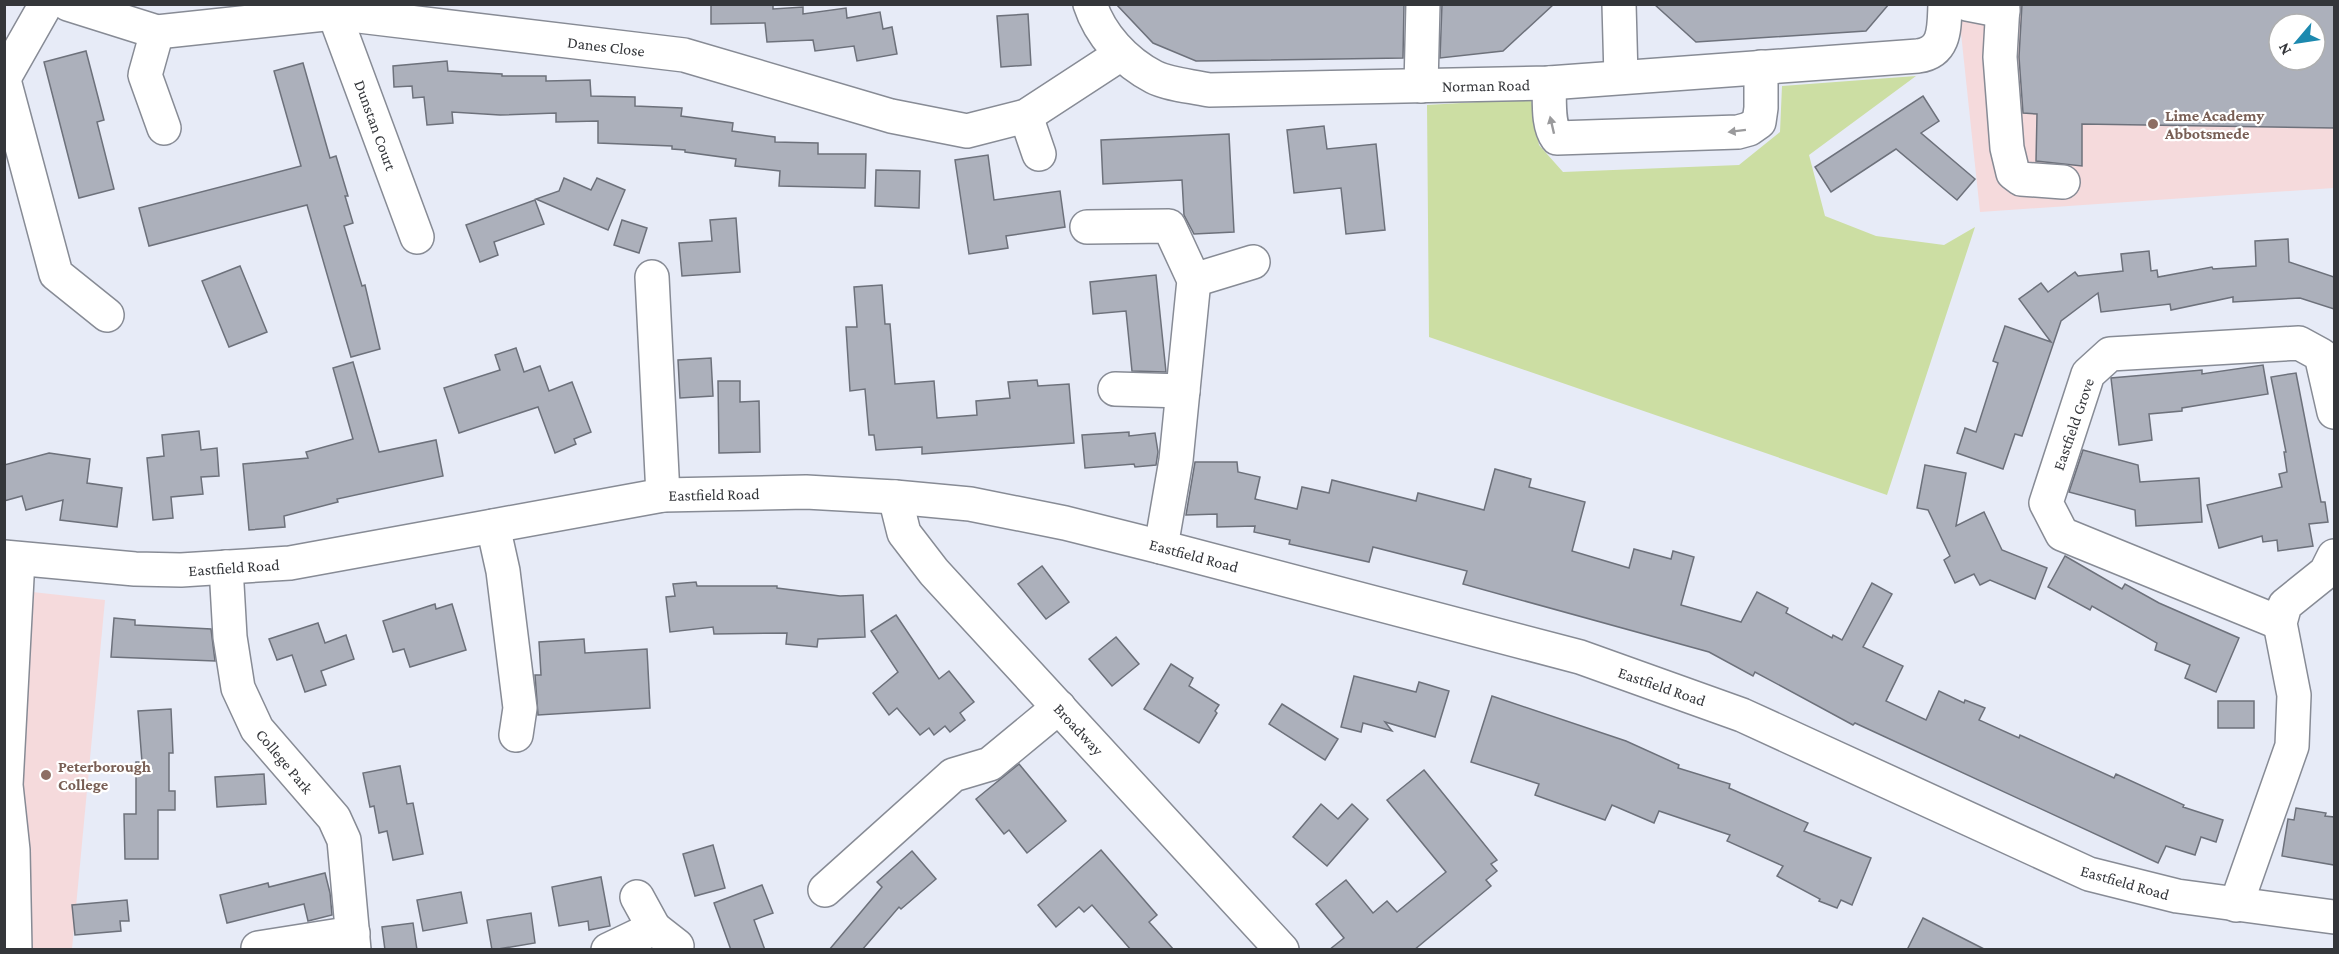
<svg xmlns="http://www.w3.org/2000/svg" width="2339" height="954" viewBox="0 0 2339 954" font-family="'Crimson Pro',serif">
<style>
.education{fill:#f5dadc;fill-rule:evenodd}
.green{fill:#ccdea3}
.building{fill:#acb0bb;stroke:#6d717b;stroke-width:1.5;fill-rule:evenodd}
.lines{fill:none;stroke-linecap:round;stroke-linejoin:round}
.minor-casing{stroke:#878b95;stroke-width:36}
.minor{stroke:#fff;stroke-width:33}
.oneway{fill:#9a9a9c}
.education-dot{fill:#8d6e63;stroke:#fff;stroke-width:2}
.labels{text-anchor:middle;stroke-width:4.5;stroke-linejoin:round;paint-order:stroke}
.street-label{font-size:16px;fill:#34363a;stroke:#fff}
.education-label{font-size:16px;font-weight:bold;fill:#785e54;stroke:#fff;text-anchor:start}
</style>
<rect width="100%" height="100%" fill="#e7ebf7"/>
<g class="education">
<path d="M1958 5H2334V188L1980 212ZM2279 24H2315V60H2279Z"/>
<polygon points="5,589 105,600 72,949 5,950"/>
</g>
<polygon class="green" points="1916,76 1809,155 1825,216 1876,236 1944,245 1975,227 1887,495 1429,337 1427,105 1531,99 1539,145 1563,172 1739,165 1780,132 1782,86"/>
<g class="building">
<polygon points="711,4 773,4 773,9 803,7 803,14 846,8 847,18 880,12 883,29 892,27 897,54 857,61 854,46 815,51 813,40 767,42 765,23 711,24"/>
<polygon points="1116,4 1404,4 1403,58 1196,61 1153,43"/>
<polygon points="1442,4 1554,4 1503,51 1440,58"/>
<polygon points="1654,4 1889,4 1866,31 1696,42"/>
<path d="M2022 4H2334V128L2082 124V166L2036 161 2037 114 2023 113 2019 57ZM2279 24H2315V60H2279Z"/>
<polygon points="1028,14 1031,65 1001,67 997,16"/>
<polygon points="86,51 104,120 97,122 114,189 79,198 44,62"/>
<polygon points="447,61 448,71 502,74 502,76 546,76 546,81 590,80 591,96 635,97 635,106 682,108 681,116 733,123 732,131 775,137 775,142 818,143 818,154 866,154 865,188 779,186 780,171 735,166 736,159 685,152 685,150 672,149 672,146 598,143 598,121 556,122 556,113 500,115 452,112 453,123 427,125 424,97 413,98 412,86 394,87 393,66"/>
<polygon points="303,63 330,158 336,156 348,196 345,196 353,223 344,226 362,286 365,285 380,349 351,357 307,205 149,246 139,208 301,166 274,71"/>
<polygon points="1923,96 1939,121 1921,133 1975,179 1957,200 1896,149 1831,192 1815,167"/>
<polygon points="1324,126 1327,149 1376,144 1385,230 1346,234 1341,188 1294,193 1287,130"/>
<polygon points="1229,134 1234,232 1194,234 1184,215 1182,180 1103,184 1101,140"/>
<polygon points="988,155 994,200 1060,191 1065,227 1006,236 1008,248 969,254 955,160"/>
<polygon points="876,170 920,171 919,208 875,206"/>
<polygon points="564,178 591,190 597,178 625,190 608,230 536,199 559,191"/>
<polygon points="535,200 544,224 494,242 498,255 480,262 466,225"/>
<polygon points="736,218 740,272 682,276 679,243 712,241 710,220"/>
<polygon points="622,220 647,228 639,253 614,245"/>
<polygon points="2288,239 2289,262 2334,277 2334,309 2300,298 2233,302 2233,297 2171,310 2170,304 2101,312 2098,293 2061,321 2022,436 2015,434 2003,469 1957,453 1965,428 1976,432 1998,363 1993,361 2005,326 2051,342 2019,299 2041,283 2048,292 2075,272 2078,276 2123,271 2121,254 2149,251 2151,271 2157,270 2158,277 2212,267 2213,269 2256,266 2255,241"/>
<polygon points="240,266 267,332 229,347 202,281"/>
<polygon points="1156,275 1166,372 1132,371 1126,311 1093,314 1090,282"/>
<polygon points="882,285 885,324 890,324 895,384 934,381 937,418 977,415 976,401 1010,398 1008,382 1037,380 1038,386 1069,384 1074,443 922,454 922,447 876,450 874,435 869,435 865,389 850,391 846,327 857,327 854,287"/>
<polygon points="516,348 524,372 540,366 549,391 572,382 591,432 574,439 576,444 555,453 538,407 459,433 444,388 500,370 495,355"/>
<polygon points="711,358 713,396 680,398 678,360"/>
<polygon points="353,362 379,452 436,440 443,476 337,499 338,502 284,516 285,527 249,530 243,464 308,458 306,452 353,439 333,368"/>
<polygon points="2263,365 2268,394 2182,408 2182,411 2149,414 2152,440 2119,445 2111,378 2202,370 2202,374"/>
<polygon points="2296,373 2321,502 2325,502 2328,522 2309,524 2313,546 2278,551 2277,540 2263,542 2262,536 2219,548 2207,505 2282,487 2279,474 2287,472 2284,452 2286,452 2271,377"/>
<polygon points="718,381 740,381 740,402 759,401 760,452 719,453"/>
<polygon points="199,431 201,450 217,448 219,476 201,477 203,494 171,497 173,518 153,520 147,458 164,456 162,435"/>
<polygon points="1129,432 1129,436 1155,433 1158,452 1156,465 1135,467 1134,464 1085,468 1082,435"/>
<polygon points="2083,450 2138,465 2140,482 2199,478 2202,522 2136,526 2135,510 2069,492"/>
<polygon points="49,453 90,459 87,483 122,488 117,527 60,520 63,500 26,510 22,496 4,501 4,465"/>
<polygon points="1195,462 1237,462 1238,472 1260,477 1255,499 1297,509 1302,487 1329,493 1332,480 1416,501 1418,493 1484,510 1495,469 1531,479 1529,487 1585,502 1572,551 1629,568 1634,549 1671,559 1673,551 1694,557 1681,605 1741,622 1757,592 1788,608 1786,613 1832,638 1833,635 1842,640 1872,583 1892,594 1863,647 1903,666 1886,701 1926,720 1939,691 1964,703 1965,700 1985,708 1979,720 2019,738 2020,735 2114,778 2116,774 2184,805 2183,807 2223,820 2216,842 2201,837 2195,855 2166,846 2158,863 1855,723 1853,725 1755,672 1753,676 1709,652 1463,584 1467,571 1373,547 1369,562 1289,544 1290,540 1254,532 1255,526 1217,527 1217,514 1186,515"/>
<polygon points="1925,465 1966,473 1956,526 1984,512 2002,550 2047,568 2035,599 1990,580 1980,585 1974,574 1955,583 1944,560 1950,556 1928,510 1917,508"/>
<polygon points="2065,556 2122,589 2125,584 2159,603 2239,638 2216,692 2185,678 2190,665 2155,650 2157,643 2092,606 2090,610 2048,587"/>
<polygon points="1042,566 1069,602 1046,619 1018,584"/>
<polygon points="696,582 697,586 777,586 777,588 840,596 863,595 865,637 818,639 817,647 786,644 787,633 714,634 713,627 670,632 666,597 675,596 673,584"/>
<polygon points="435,604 436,609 452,604 466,650 410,667 404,649 393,652 383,621"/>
<polygon points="896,615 939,679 949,671 974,702 960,713 965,720 950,732 945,726 934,735 929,728 920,735 897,708 889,715 873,693 898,672 871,631"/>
<polygon points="114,618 135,620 135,625 211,629 215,661 111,657"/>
<polygon points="318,623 325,643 346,635 354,659 321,671 326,685 305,692 292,655 277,660 269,639"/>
<polygon points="1116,637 1139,664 1112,686 1089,659"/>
<polygon points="584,639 585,653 647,649 650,708 538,715 535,675 541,675 539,642"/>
<polygon points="1171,664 1193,678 1189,686 1219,705 1215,711 1217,713 1199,743 1144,709"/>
<polygon points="1354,676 1416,692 1419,682 1449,691 1435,737 1385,722 1392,731 1363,723 1361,732 1341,727"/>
<polygon points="1492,696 1626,741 1679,765 1678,768 1730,784 1729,788 1808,823 1804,831 1871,858 1852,905 1841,900 1837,908 1819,901 1820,899 1777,876 1783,866 1727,841 1730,835 1659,811 1654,823 1612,805 1605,820 1535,795 1539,784 1471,762"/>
<rect x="2218" y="701" width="36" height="27"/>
<polygon points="1282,704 1338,739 1325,760 1269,724"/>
<polygon points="171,709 173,753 169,753 169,791 175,791 175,810 158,810 158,859 125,859 124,814 136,814 136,762 142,762 138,711"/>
<polygon points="1019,764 1066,821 1027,853 1009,830 1004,834 976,799"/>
<polygon points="400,766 407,804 413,803 423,854 393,860 387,831 379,833 374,806 370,807 363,773"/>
<polygon points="1424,770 1497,860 1491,864 1497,871 1486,880 1491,886 1414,950 1329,950 1344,938 1316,904 1346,880 1373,913 1387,901 1397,912 1446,872 1387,800"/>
<polygon points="264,774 266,804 217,807 215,777"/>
<polygon points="1321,804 1338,819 1352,804 1368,819 1327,866 1293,837"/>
<polygon points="2296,808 2326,813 2325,816 2334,817 2334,865 2282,856 2288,819 2294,820"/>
<polygon points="713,845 725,888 695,896 683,854"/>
<polygon points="1101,850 1157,915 1149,922 1174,950 1131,950 1092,905 1084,912 1079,907 1056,927 1038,905"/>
<polygon points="912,851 936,879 901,909 899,907 862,950 829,950 882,887 877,882"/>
<polygon points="325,873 330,893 332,915 308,921 304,904 227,923 220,895 268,883 269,887"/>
<polygon points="601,877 610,926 589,930 588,921 559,926 552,887"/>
<polygon points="762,885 773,913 754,920 765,950 731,950 714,903"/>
<polygon points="461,892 467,923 423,931 417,900"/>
<polygon points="127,900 129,921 120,921 121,931 75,935 72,905"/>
<polygon points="531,913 535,943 492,950 487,920"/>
<polygon points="1923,918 1986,950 1907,950"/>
<polygon points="413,923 417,950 385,950 382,927"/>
</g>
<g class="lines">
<defs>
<g id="minor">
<polyline points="68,4 157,32 334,13 684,55 891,116 967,131 1026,116 1121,54"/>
<path d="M1090 4C1100 35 1125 62 1154 77 1170 85 1192 86 1209 90L1549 83 1918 56C1946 52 1944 28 1945 4"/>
<polyline points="1619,4 1621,77"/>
<polyline points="1967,4 2003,11"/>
<polyline points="2003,4 2000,57 2007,148 2013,173 2021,179 2063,182"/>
<polyline points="334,13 417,237"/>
<polyline points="157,32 145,75 164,128"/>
<polyline points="4,78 46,4"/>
<polyline points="4,80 56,274 107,315"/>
<path d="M1549 83C1550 101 1547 124 1557 138L1738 132 1749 129 1759 122 1761 108V67"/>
<polyline points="1421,86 1423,4"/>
<polyline points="1026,116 1039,154"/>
<polyline points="1087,227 1169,226 1194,280 1176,460 1161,547"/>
<polyline points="652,277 663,495"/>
<polyline points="1194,280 1253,262"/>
<polyline points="1115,389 1183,391"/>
<polyline points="895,497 904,533 934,572 1282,950"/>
<polyline points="493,526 503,571 520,708 516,735"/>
<polyline points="4,557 135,569 181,570 290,563 663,495 806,492 895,497 970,504 1065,523 1161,547 1580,657 1742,715 2089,874 2177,896 2334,917"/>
<polyline points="226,567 230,637 238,688 257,729 334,818 344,840 354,950"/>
<polyline points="2280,623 2062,534 2046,503 2088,374 2110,354 2299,343 2321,355 2334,412"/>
<polyline points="825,890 953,775 990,764 1059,707"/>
<polyline points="2236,905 2292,746 2294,695 2280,623 2285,605 2326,572 2334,556"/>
<polyline points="654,928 677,946"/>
<polyline points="258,948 353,933"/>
<polyline points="15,950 13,850 6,785 18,559"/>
<polyline points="608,950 654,928 637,897"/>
</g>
</defs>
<use href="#minor" class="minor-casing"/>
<use href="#minor" class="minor"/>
</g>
<defs><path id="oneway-solid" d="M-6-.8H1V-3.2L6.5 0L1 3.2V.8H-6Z" transform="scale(1.5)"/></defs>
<g class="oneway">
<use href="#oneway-solid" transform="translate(1552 125) rotate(-103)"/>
<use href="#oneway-solid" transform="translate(1737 131) rotate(173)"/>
</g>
<g class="education-dot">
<circle cx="2153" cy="124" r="6"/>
<circle cx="46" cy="775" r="6"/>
</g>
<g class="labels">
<g class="street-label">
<text transform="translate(606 46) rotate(7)" y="6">Danes Close</text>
<text transform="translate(1486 85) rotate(-1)" y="6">Norman Road</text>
<text transform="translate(376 125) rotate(70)" y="6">Dunstan Court</text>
<text transform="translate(2073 424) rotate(-71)" y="6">Eastfield Grove</text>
<text transform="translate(714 494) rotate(-1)" y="6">Eastfield Road</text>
<text transform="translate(1194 555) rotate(15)" y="6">Eastfield Road</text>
<text transform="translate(234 567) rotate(-4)" y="6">Eastfield Road</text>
<text transform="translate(1662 686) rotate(19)" y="6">Eastfield Road</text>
<text transform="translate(1079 729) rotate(47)" y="6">Broadway</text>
<text transform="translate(285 761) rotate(50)" y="6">College Park</text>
<text transform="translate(2125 882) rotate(16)" y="6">Eastfield Road</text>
</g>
<g class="education-label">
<text x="2165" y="121">Lime Academy<tspan x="2165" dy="18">Abbotsmede</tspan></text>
<text x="58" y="772">Peterborough<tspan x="58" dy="18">College</tspan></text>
</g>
</g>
<rect width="2339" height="954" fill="none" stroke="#34363a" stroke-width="12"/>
<g transform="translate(2297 42) rotate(241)"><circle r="28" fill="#ffffff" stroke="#aeafb0" stroke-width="1.5"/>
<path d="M0-4.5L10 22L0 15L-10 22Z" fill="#1c89af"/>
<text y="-9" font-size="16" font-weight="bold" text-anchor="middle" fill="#34363a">N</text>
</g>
</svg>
